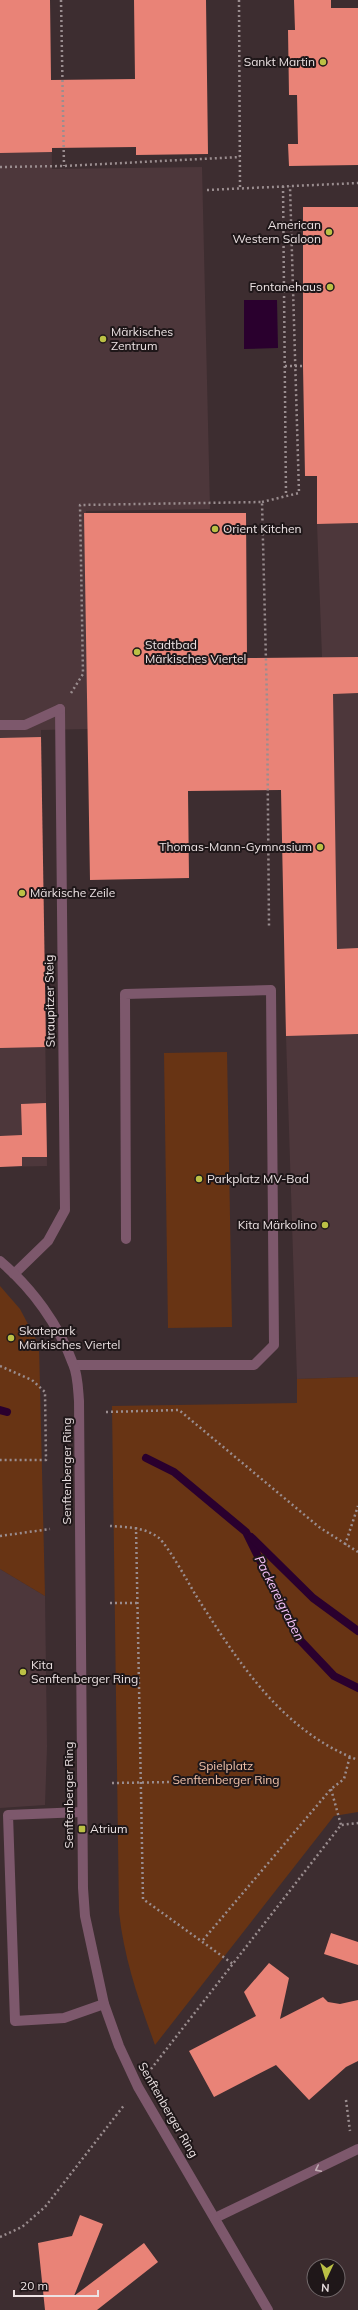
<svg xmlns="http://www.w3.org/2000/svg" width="358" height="2310" viewBox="0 0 358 2310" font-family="Mulish,sans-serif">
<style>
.built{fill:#4d373b}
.green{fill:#683414}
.water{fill:#2a002e}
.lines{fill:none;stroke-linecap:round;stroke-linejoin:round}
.stream{stroke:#2a002e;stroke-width:8}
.building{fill:#e98377}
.path{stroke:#9a8d8f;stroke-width:2.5;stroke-dasharray:2 3;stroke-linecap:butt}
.lane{stroke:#7d586c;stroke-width:10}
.street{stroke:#7d586c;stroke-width:10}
.oneway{stroke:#c0abb3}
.poi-dot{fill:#bbc045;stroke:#1f1719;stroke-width:1.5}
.labels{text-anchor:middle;stroke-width:4;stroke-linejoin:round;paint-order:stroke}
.poi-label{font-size:12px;fill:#ece2e3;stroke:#1f1719;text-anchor:start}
.street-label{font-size:12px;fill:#ece2e3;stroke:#1f1719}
.park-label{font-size:12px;fill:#f1c2aa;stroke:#1f1719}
.water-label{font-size:13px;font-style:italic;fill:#f8c3fb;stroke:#1f1719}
</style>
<rect width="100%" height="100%" fill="#3d2d30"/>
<g class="built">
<polygon points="0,0 50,0 52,169 202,167 210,509 86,511 89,729 41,730 47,1166 0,1167"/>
<polygon points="358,523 358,1377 297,1379 286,1036 279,658 322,657 317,524"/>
<polygon points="0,1569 45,1596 47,1747 45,1805 0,1808"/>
</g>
<g class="green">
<polygon points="227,1052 232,1327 168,1328 164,1053"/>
<polygon points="0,1286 20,1309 39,1345 45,1596 0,1569"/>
<path d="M358 1377V1812L334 1816 155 2045C139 2001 124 1959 119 1912L112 1406 297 1403V1379Z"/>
</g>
<polygon class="water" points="244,300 277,300 278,348 244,349"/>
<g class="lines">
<g class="stream">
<polyline points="0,1410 7,1412"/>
<polyline points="146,1458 174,1472 246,1532 299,1639 334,1676 358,1688"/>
<polyline points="251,1537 313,1598 358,1631"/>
</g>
</g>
<g class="building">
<polygon points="0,0 50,0 51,80 135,79 134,0 206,0 208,154 136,155 136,147 52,148 52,152 0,153"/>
<polygon points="294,0 331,0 331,8 358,8 358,165 289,166 288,144 298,144 297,95 289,95 288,30 295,30"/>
<polygon points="303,207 358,207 358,523 317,524 317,476 305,476 303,366"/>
<polygon points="84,513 246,513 247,658 358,657 358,693 333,694 337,949 358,948 358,1034 286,1036 281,790 188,791 189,878 90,880"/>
<polygon points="41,737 46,1047 0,1048 0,738"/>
<polygon points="46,1103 47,1157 22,1157 22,1166 0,1167 0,1136 22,1135 21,1104"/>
<polygon points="331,1933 358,1942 358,1965 324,1954"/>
<polygon points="269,1963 289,1978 280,2019 323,1997 328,2002 340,2004 358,2000 358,2061 346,2067 309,2100 276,2065 214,2097 189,2051 256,2016 244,1992"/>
<polygon points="80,2215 103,2224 74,2296 144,2243 158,2262 97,2310 45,2310 38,2243 72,2236"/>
</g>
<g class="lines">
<g class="path">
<polyline points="61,0 64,166"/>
<polyline points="239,0 240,188"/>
<polyline points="0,167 64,166 240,157"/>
<polyline points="283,186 286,496"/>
<polyline points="207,190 358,183"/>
<polyline points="285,366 303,366"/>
<polyline points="262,502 299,493 290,186"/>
<polyline points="71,693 83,674 80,505 262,502 267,702 269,926"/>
<polyline points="0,1366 32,1380 45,1392 46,1460 0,1460"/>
<polyline points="106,1412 179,1410 319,1527 358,1552"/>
<path d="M110 1526C126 1527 145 1527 159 1538 168 1546 188 1582 195 1594 237 1660 281 1731 358 1760"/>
<polyline points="136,1527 143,1899 233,1964"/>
<polyline points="0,1536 50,1529"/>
<polyline points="345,1545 358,1506"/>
<polyline points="110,1603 137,1603"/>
<polyline points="112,1783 173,1782"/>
<polyline points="331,1789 341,1825"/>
<polyline points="203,1940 331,1789 344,1779 350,1756"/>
<polyline points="151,2069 341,1825 358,1823"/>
<polyline points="346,2100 350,2131"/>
<polyline points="0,2237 22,2227 45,2207 125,2104"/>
</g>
<g class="lane">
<polyline points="14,1274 48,1241 65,1210 60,709"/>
<polyline points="74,1365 254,1365 274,1345 271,990 125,994 126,1239"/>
<polyline points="82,1812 8,1815 15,2021 64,2018 104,2004"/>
<polyline points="215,2218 358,2149"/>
</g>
<g class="street">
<polyline points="0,725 25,725 60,709"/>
<path d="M0 1261C32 1288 59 1325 73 1364 78 1375 78 1389 79 1401L83 1888 85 1916 96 1967 104 2004 119 2046 138 2087 268 2310"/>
</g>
</g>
<defs><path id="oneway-chevron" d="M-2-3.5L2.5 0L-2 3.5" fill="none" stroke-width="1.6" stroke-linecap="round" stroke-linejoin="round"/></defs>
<use class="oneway" href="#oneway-chevron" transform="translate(318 2169) rotate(154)"/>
<g class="poi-dot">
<circle cx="323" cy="62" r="4"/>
<circle cx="329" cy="232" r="4"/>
<circle cx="330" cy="287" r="4"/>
<circle cx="103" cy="339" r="4"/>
<circle cx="215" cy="529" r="4"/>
<circle cx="137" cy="652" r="4"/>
<circle cx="320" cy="847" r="4"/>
<circle cx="22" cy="893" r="4"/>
<circle cx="199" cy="1179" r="4"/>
<circle cx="325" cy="1225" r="4"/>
<circle cx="11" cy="1338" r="4"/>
<circle cx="23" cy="1672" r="4"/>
<rect x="78" y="1825" width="8" height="8" rx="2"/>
</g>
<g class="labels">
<g class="poi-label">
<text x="315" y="66" text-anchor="end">Sankt Martin</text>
<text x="321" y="229" text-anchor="end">American<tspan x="321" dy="14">Western Saloon</tspan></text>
<text x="322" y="291" text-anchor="end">Fontanehaus</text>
<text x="111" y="336">Märkisches<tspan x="111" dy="14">Zentrum</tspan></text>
<text x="223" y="533">Orient Kitchen</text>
<text x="145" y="649">Stadtbad<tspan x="145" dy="14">Märkisches Viertel</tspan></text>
<text x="312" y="851" text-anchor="end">Thomas-Mann-Gymnasium</text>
<text x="30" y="897">Märkische Zeile</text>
<text x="207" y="1183">Parkplatz MV-Bad</text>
<text x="317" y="1229" text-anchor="end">Kita Märkolino</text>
<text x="19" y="1335">Skatepark<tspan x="19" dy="14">Märkisches Viertel</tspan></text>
<text x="31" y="1669">Kita<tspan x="31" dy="14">Senftenberger Ring</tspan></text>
<text x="90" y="1833">Atrium</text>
</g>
<g class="street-label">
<text transform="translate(50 1001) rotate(-91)" y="4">Straupitzer Steig</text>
<text transform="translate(67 1471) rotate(-90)" y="4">Senftenberger Ring</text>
<text transform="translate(69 1795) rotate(-90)" y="4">Senftenberger Ring</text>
<text transform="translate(168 2110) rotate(60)" y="4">Senftenberger Ring</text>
</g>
<g class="park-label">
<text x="226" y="1770">Spielplatz<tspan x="226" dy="14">Senftenberger Ring</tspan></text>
</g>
<g class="water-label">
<text transform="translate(280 1598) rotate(63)" y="5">Packereigraben</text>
</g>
</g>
<g transform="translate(326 2278) rotate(184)"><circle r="19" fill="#1f1719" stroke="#71686a"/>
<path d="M0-3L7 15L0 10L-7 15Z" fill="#bbc045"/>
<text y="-6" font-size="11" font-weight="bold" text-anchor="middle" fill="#ece2e3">N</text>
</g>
<path d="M14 2290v6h84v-6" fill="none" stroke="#ece2e3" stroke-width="2"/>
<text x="20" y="2290" font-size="12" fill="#ece2e3" stroke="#1f1719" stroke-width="3" paint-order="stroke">20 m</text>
</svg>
